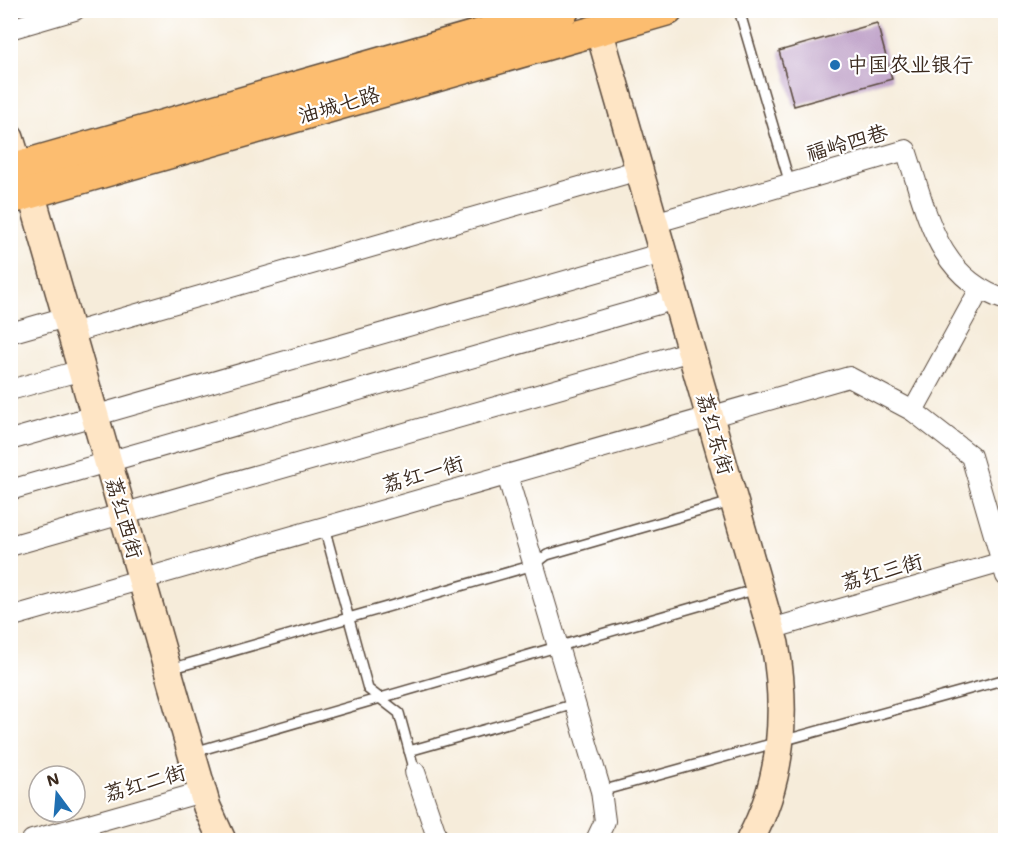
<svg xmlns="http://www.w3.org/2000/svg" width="1016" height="851" viewBox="0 0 1016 851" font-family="Mali,'LXGW WenKai TC',sans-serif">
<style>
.building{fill:#bb9cc5}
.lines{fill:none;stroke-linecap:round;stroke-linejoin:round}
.lane-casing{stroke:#57473a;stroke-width:12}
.street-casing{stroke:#57473a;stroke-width:22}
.secondary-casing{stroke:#57473a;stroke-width:30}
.primary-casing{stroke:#57473a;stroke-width:33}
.lane{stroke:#fff;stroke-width:9}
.street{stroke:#fff;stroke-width:20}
.secondary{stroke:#fee5c5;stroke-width:27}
.primary{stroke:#fcbd6f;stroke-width:30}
.poi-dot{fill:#1f6fb2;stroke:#fff;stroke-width:2}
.labels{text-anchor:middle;stroke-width:4.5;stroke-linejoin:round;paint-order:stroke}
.poi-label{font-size:21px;fill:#3b2a1e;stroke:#fff;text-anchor:start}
.street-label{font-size:21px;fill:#3b2a1e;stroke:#fff}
</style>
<rect width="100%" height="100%" fill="#fff"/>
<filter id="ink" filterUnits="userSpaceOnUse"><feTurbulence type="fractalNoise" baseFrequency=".0167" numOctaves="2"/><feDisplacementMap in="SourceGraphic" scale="12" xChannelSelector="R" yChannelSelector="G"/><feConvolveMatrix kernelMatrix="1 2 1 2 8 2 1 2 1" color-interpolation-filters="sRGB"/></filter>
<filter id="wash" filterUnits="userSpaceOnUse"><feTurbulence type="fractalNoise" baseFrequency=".008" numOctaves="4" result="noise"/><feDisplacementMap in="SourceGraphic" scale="24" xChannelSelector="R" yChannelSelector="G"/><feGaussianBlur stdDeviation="1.35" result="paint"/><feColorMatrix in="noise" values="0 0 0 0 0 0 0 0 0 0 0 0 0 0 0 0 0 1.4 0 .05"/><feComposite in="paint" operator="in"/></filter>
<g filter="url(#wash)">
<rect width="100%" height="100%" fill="#f6ecda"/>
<g id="blocks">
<polygon class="building" points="877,23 892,79 794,106 779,51"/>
</g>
</g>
<g filter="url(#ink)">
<use href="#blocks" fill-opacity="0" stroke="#57473a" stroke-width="1.5"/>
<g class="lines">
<defs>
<g id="lane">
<polyline points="739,10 790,184"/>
<polyline points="324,527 368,689 399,713 415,772"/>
<polyline points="170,669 534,565 547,555 731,502"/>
<polyline points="409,751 575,704"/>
<polyline points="194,752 757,589"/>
<polyline points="601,791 1006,679"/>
</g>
<g id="street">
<polyline points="10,29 75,10"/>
<path d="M654 223 906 150C927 212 936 278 1006 300"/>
<polyline points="10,333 66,317"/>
<polyline points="71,333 639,170"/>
<polyline points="10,390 82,370"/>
<polyline points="913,411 980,289"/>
<polyline points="10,440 663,253"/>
<polyline points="507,475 601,791 605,821 596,840"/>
<polyline points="10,490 676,299"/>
<polyline points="10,546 691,351"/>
<polyline points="10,617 849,377 913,411 971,456 1006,576"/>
<polyline points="771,629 1006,561"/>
<polyline points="415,772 438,840"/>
<polyline points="32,840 202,792"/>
</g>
<g id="secondary">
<path d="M599 30 775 644C787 710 783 780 750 840"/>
<polyline points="10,138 19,167"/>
<polyline points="31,193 207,807 222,840"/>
</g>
<g id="primary">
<polyline points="10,169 564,10"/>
<polyline points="10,199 668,10"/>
</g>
</defs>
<use href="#lane" class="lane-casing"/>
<use href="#street" class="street-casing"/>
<use href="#secondary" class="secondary-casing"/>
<use href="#primary" class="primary-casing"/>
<use href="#lane" class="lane"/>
<use href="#street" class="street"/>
<use href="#secondary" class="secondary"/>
<use href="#primary" class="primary"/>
</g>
</g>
<circle class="poi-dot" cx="835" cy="65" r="6"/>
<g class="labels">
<g class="poi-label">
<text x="847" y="72">中国农业银行</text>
</g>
<g class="street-label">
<text transform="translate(339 105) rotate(-16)" y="7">油城七路</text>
<text transform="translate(847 143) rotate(-16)" y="7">福岭四巷</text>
<text transform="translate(715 434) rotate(74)" y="7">荔红东街</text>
<text transform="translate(423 474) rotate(-16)" y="7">荔红一街</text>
<text transform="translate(124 518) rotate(74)" y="7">荔红西街</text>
<text transform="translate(882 572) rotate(-16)" y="7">荔红三街</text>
<text transform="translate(145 783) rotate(-16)" y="7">荔红二街</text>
</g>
</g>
<rect width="1016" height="851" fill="none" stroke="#fff" stroke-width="36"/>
<g transform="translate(57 794) rotate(344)"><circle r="28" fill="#ffffff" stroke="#b1aaa5" stroke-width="1.5"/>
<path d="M0-4.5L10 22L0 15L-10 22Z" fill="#1f6fb2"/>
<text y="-9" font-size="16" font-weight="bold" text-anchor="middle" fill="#3b2a1e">N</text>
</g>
</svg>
